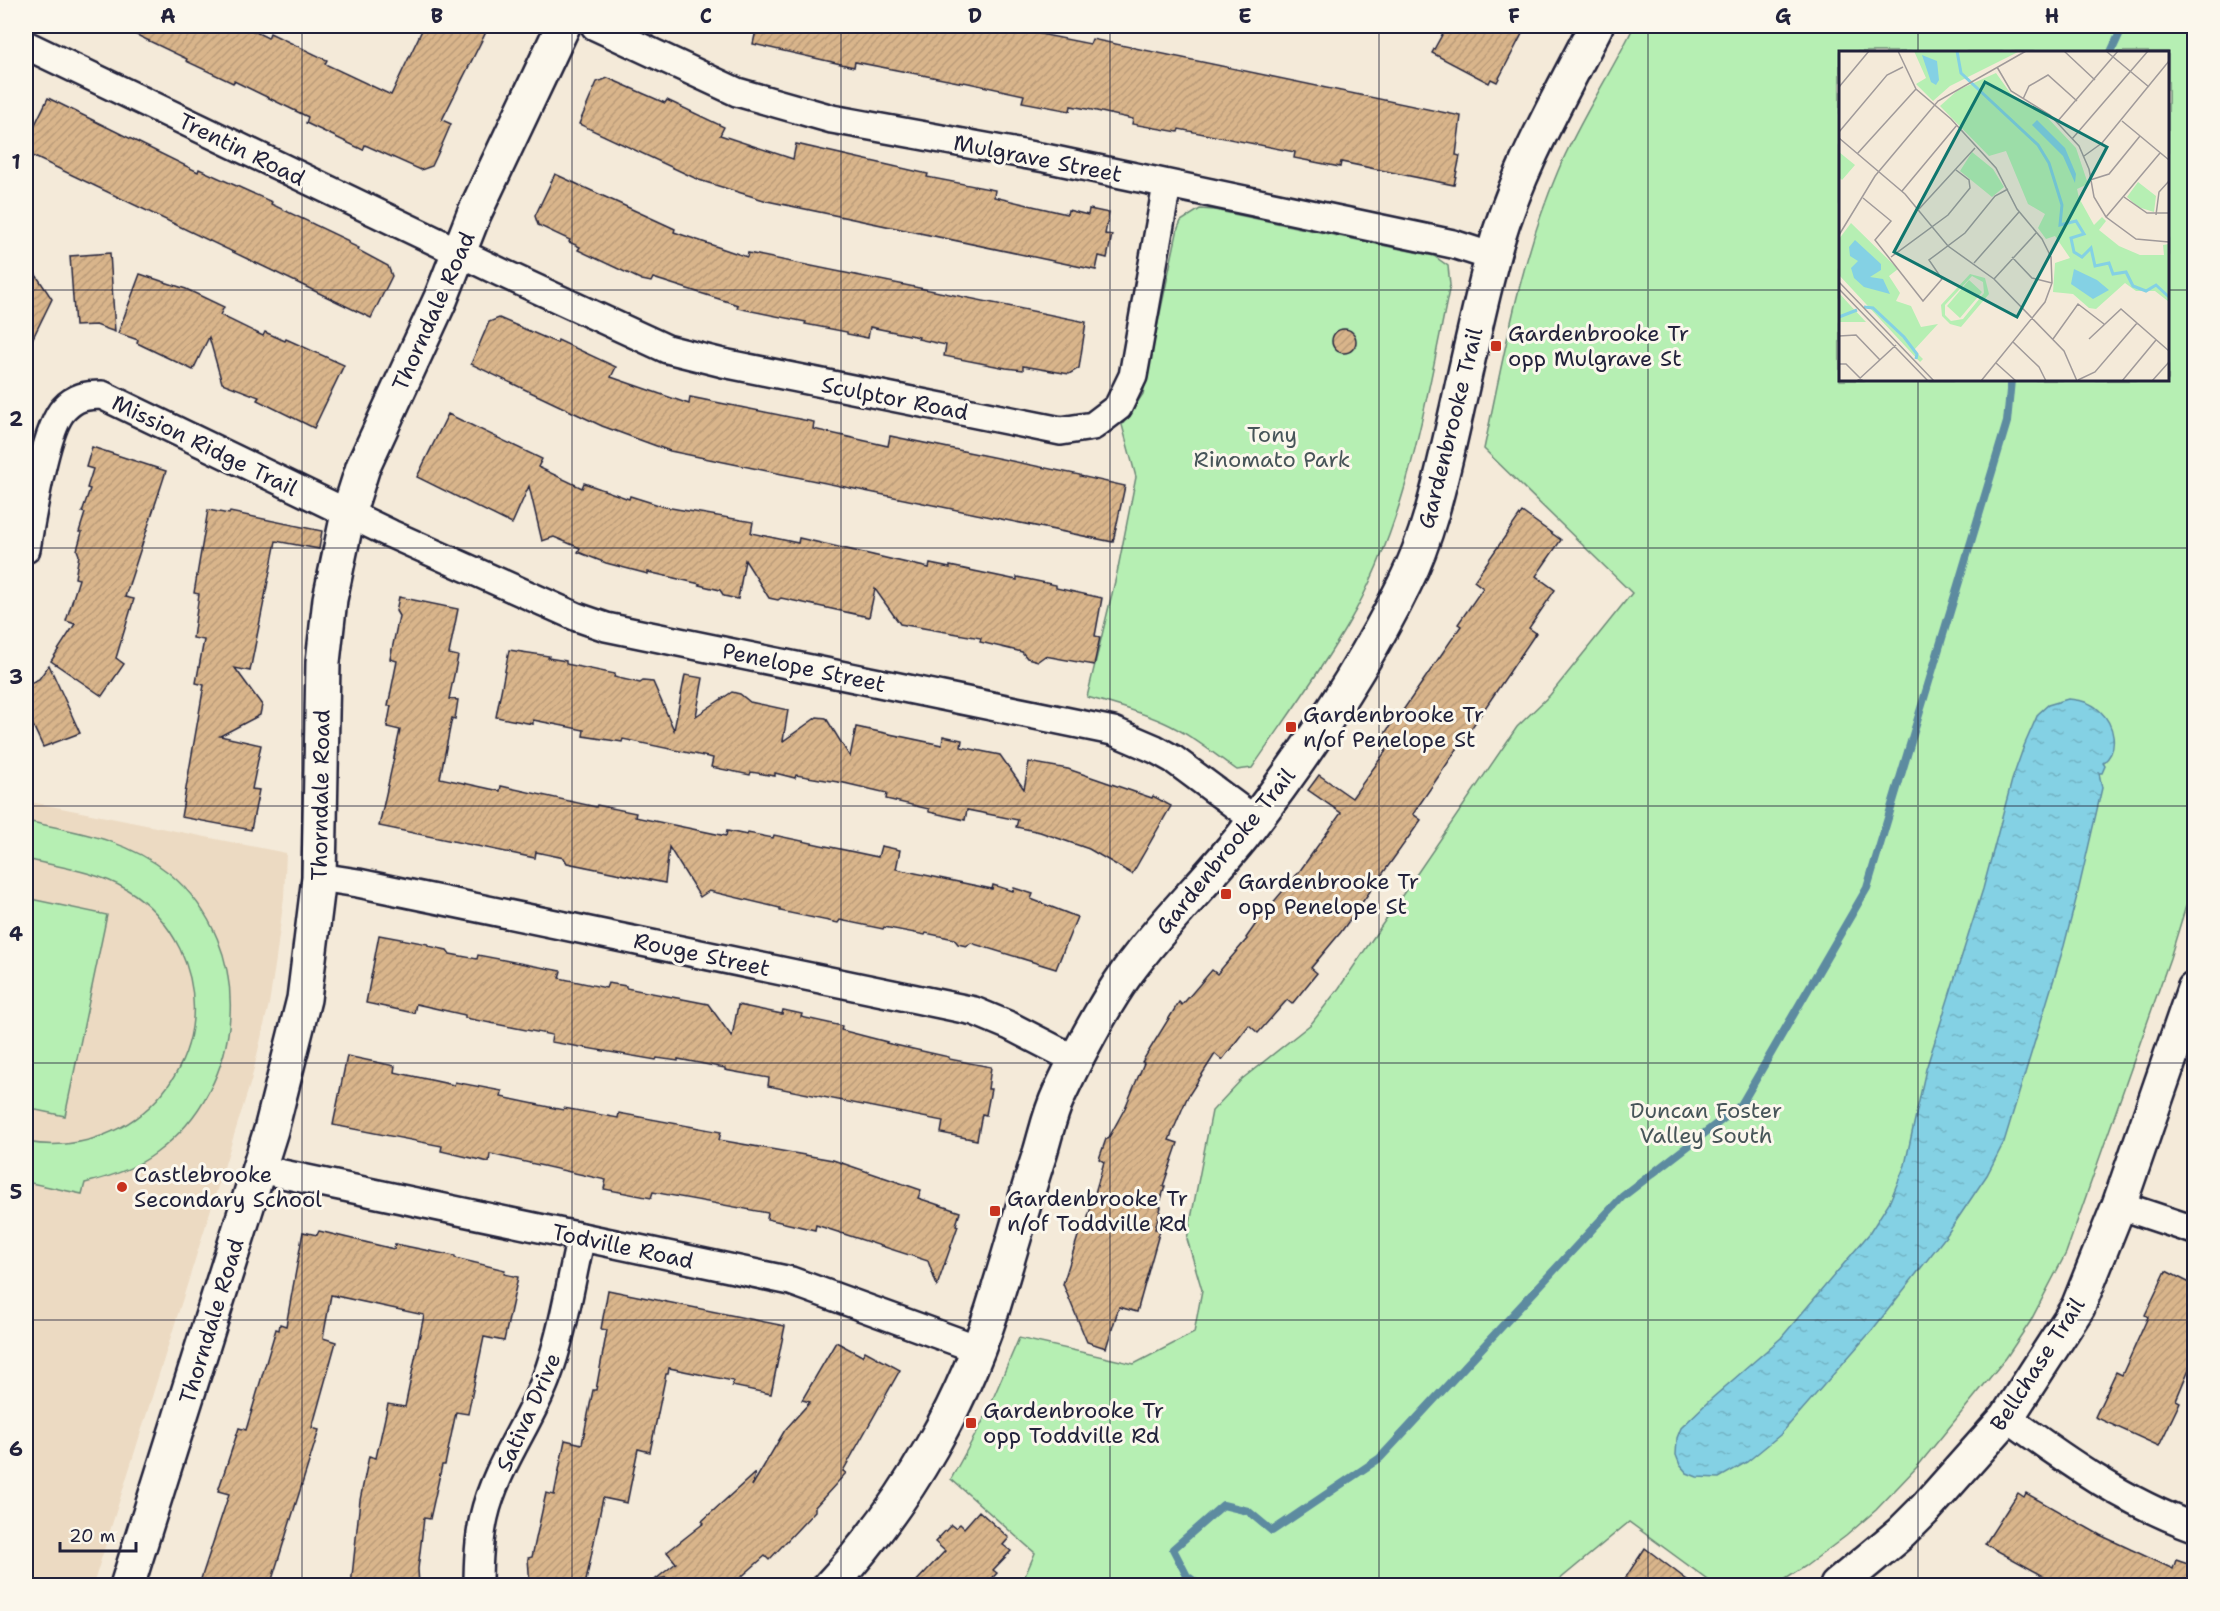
<svg xmlns="http://www.w3.org/2000/svg" width="2220" height="1611" viewBox="0 0 2220 1611" font-family="'Shantell Sans',sans-serif">
<style>
.built{fill:#ecdac2}
.park{fill:#b6efb3;stroke:#6c8877;stroke-width:1.5;fill-rule:evenodd}
.water{fill:url(#water-ripples);stroke:#5d8ba0;stroke-width:1.5}
.lines{fill:none;stroke-linecap:round;stroke-linejoin:round}
.stream{stroke:#5d8ba0;stroke-width:8}
.building{fill:url(#building-hatch);stroke:#22223b;stroke-width:1.5}
.minor-casing{stroke:#22223b;stroke-width:32}
.tertiary-casing{stroke:#22223b;stroke-width:38}
.minor{stroke:#fbf7ec;stroke-width:27}
.tertiary{stroke:#fbf7ec;stroke-width:33}
.grid{fill:none;stroke:#22223b;stroke-width:1.5;stroke-opacity:0.55}
.poi-dot{fill:#c8321e;stroke:#fbf7ec;stroke-width:2}
.labels{text-anchor:middle;stroke-width:6;stroke-linejoin:round;paint-order:stroke}
.street-label{font-size:22px;fill:#22223b;stroke:#fbf7ec}
.poi-label{font-size:22px;fill:#22223b;stroke:#fbf7ec;text-anchor:start}
.park-label{font-size:22px;fill:#475559;stroke:#fbf7ec}
.inset-river{fill:none;stroke:#84d1e4;stroke-width:3}
.inset-road{fill:none;stroke:#a09a9a;stroke-width:1.5}
.view{fill:#0f766e;fill-opacity:0.15;stroke:#0f766e;stroke-width:3}
.inset-edge{fill:none;stroke:#22223b;stroke-width:3}
.neatline{fill:none;stroke:#22223b;stroke-width:2}
.grid-label{font-size:20px;text-anchor:middle;font-weight:bold;fill:#22223b}
</style>
<defs>
<pattern id="water-ripples" width="26" height="14" patternUnits="userSpaceOnUse" patternTransform="scale(1.5)"><rect width="26" height="14" fill="#84d1e4"/><path d="M2 4q2-2 4 0t4 0M15 11q2-2 4 0t4 0" fill="none" stroke="#72b3c4"/></pattern>
<pattern id="building-hatch" width="6" height="6" patternUnits="userSpaceOnUse" patternTransform="scale(1.5)"><rect width="6" height="6" fill="#d9b58b"/><path d="M-1 1l2-2M0 6l6-6M5 7l2-2" fill="none" stroke="#ba9b79"/></pattern>
</defs>
<rect width="100%" height="100%" fill="#f4ead9"/>
<filter id="ink" filterUnits="userSpaceOnUse"><feTurbulence type="fractalNoise" baseFrequency=".0167" numOctaves="2"/><feDisplacementMap in="SourceGraphic" scale="12" xChannelSelector="R" yChannelSelector="G"/><feConvolveMatrix kernelMatrix="1 2 1 2 8 2 1 2 1" color-interpolation-filters="sRGB"/></filter>
<g filter="url(#ink)">
<polygon class="built" points="26,801 286,853 284,897 276,959 269,1004 251,1081 93,1585 26,1585"/>
<g class="park">
<path d="M1634 26H2194V880L2170 958 2066 1253 2030 1322 2006 1358 1917 1467 1876 1510 1846 1536 1806 1566 1775 1586 1715 1585 1629 1522 1553 1585H1021L1035 1553 951 1479 985 1417 1019 1338 1134 1364 1194 1333 1202 1290 1187 1239 1212 1111 1242 1079 1311 1024 1339 988 1517 727 1550 695 1632 593 1484 449C1504 355 1520 260 1558 171 1579 121 1610 75 1634 26ZM1840 52H2168V380H1840Z"/>
<path d="M1200 209 1214 210 1434 256 1448 266 1450 285C1426 400 1408 521 1348 624 1319 674 1284 721 1252 768L1237 770C1213 753 1190 734 1163 722 1138 711 1113 704 1087 697L1117 573 1136 477 1122 425 1143 394 1178 228 1181 221Z"/>
<path d="M26 821C77 832 127 839 169 873 258 947 247 1086 156 1153 135 1169 110 1177 85 1183L82 1194 26 1182V1142C136 1162 229 1055 180 949 168 925 150 903 126 889 95 871 59 867 26 859Z"/>
<polygon points="26,898 107,915 65,1116 26,1108"/>
</g>
<path class="water" d="M2068 699C2080 700 2091 702 2100 711 2114 724 2120 750 2103 763L2105 766 2102 773H2099L2102 788 2078 892 2064 946 2004 1142 1987 1175 1946 1236 1873 1329 1780 1435 1747 1462 1719 1478 1697 1477 1687 1473 1680 1465 1676 1455 1677 1438 1681 1428 1710 1400 1781 1338 1869 1234 1890 1201 1905 1165 1926 1069 1983 889 2012 780 2024 746 2038 714 2048 705Z"/>
<g class="lines">
<g class="stream">
<polyline points="2111,52 2123,26"/>
<polyline points="1201,1586 1187,1576 1173,1549 1223,1505 1248,1511 1272,1531 1380,1458 1622,1197 1741,1105 1867,888 2007,422 2011,380"/>
</g>
</g>
<g class="building">
<polygon points="118,26 243,26 268,38 270,33 327,60 325,64 391,95 424,26 489,26 442,120 451,124 441,147 432,166 421,170 365,145 363,150 306,123 308,117 234,81 233,83 186,61 187,59"/>
<polygon points="757,26 1031,26 1030,32 1090,44 1092,39 1461,116 1456,155 1460,156 1454,185 1341,162 1340,167 1294,158 1295,152 1179,129 1178,132 1132,124 1133,119 1092,110 1071,106 1070,111 1022,102 1024,95 964,82 963,83 855,62 854,67 819,59 753,44"/>
<polygon points="1447,26 1512,26 1523,32 1497,82 1491,79 1489,83 1432,53"/>
<polygon points="608,78 665,103 667,100 724,127 720,135 793,159 796,144 928,174 927,177 995,190 994,197 1067,214 1068,210 1088,215 1089,209 1109,213 1105,234 1112,235 1107,258 1099,256 1096,270 767,201 699,180 579,124 597,82"/>
<polygon points="48,98 198,172 199,169 272,202 271,204 349,241 348,243 359,248 358,250 388,266 392,276 371,318 26,153 26,143"/>
<polygon points="555,174 675,229 674,232 747,257 748,253 1086,322 1079,368 1069,374 1023,366 1023,370 1006,368 944,356 946,345 918,339 919,337 870,327 868,338 847,334 847,332 805,324 806,322 737,308 738,305 653,278 651,282 642,280 578,250 580,247 569,242 570,240 538,225 535,216"/>
<polygon points="110,253 115,332 96,325 75,326 70,256"/>
<polygon points="26,260 52,299 26,352"/>
<polygon points="140,274 186,289 224,307 220,315 263,336 265,332 285,341 286,339 344,365 314,428 257,400 259,397 222,383 209,337 193,370 137,343 138,340 118,333"/>
<polygon points="499,318 557,343 558,340 616,367 611,377 689,404 690,397 814,422 813,429 888,446 890,436 1080,475 1080,476 1125,486 1113,542 670,451 602,426 471,364 489,322"/>
<circle cx="1344" cy="341" r="12"/>
<polygon points="448,414 542,459 538,467 582,488 584,483 629,499 630,496 665,507 753,522 751,533 798,543 799,538 929,568 930,564 950,568 950,566 1017,580 1017,577 1056,585 1056,588 1102,598 1095,636 1100,637 1094,665 1045,656 1038,661 1027,658 1022,652 980,642 981,638 900,624 875,589 869,617 781,598 778,600 769,598 745,560 738,599 724,596 720,590 699,585 700,584 648,572 648,574 606,563 578,552 580,548 554,537 542,541 529,486 512,524 417,477"/>
<polygon points="92,447 166,471 125,597 134,599 116,658 124,664 102,696 51,661 75,624 66,621 79,579 75,578 79,555 77,550 82,532 79,532 85,513 82,512 90,489 87,488 93,469 86,467"/>
<polygon points="208,510 229,514 230,512 322,531 319,549 276,541 250,671 235,668 262,705 260,715 220,736 261,745 252,789 259,790 251,830 181,817 204,685 196,683 204,640 193,638 199,594 194,593"/>
<polygon points="1522,512 1561,540 1536,576 1555,590 1529,628 1536,633 1413,814 1421,820 1341,932 1311,968 1317,973 1292,1004 1287,1000 1258,1033 1249,1025 1222,1060 1215,1054 1187,1098 1169,1140 1178,1143 1163,1186 1165,1186 1159,1206 1161,1207 1155,1229 1160,1230 1137,1312 1119,1307 1106,1348 1087,1342 1063,1284 1080,1230 1084,1231 1104,1162 1099,1159 1106,1139 1108,1139 1125,1108 1144,1063 1142,1062 1179,1002 1182,1005 1212,970 1217,974 1247,939 1246,938 1260,918 1299,872 1341,813 1308,790 1319,775 1352,798 1393,741 1384,735 1395,718 1397,719 1461,626 1458,624 1483,588 1474,581"/>
<polygon points="399,597 458,609 449,654 458,656 449,699 458,700 455,719 452,718 440,778 500,791 501,786 596,807 597,805 636,813 635,817 726,836 727,831 747,835 748,833 773,838 774,835 878,857 881,846 900,850 896,869 992,889 993,885 1013,891 1014,888 1033,894 1031,899 1077,917 1056,969 971,943 966,946 958,944 954,939 926,933 925,935 884,927 883,929 840,920 838,923 780,911 780,908 709,891 700,897 669,847 665,883 567,863 564,858 536,852 535,858 379,826 400,730 387,727 391,706 388,706 397,661 390,659 399,616 396,611"/>
<polygon points="509,650 549,656 548,658 566,661 566,664 615,674 614,677 640,683 643,681 653,682 674,730 685,675 703,678 696,716 732,692 740,694 750,702 788,710 783,741 817,717 826,718 850,757 856,727 942,745 943,736 962,740 961,747 1000,755 1024,789 1029,762 1068,769 1152,798 1153,796 1171,806 1132,874 1089,849 1040,832 1016,827 1018,820 967,810 965,820 929,812 929,809 886,799 887,793 844,783 796,775 795,778 775,773 775,776 751,772 750,775 711,767 713,758 623,739 622,742 583,736 584,730 533,720 533,724 496,717"/>
<polygon points="49,665 80,733 43,747 26,710 26,685 39,679"/>
<polygon points="379,935 428,944 428,946 447,950 450,954 477,959 478,955 561,971 559,978 606,988 608,983 626,986 626,988 708,1004 732,1037 738,1005 782,1014 783,1010 802,1014 801,1017 842,1026 841,1030 887,1042 886,1043 949,1057 949,1059 991,1067 988,1089 991,1089 986,1115 982,1114 977,1140 941,1133 943,1121 768,1086 769,1078 725,1070 725,1068 678,1059 678,1061 657,1058 656,1060 551,1042 552,1035 465,1018 465,1015 416,1004 414,1013 366,1003"/>
<polygon points="347,1056 395,1066 394,1072 454,1085 455,1082 502,1091 501,1097 563,1110 564,1108 618,1118 619,1113 721,1132 719,1140 833,1160 921,1190 918,1198 960,1212 956,1225 958,1226 937,1286 928,1261 816,1225 815,1230 767,1219 768,1213 653,1192 651,1198 604,1189 606,1180 490,1154 489,1162 441,1151 442,1146 333,1125"/>
<polygon points="319,1231 394,1249 395,1244 455,1256 455,1258 505,1270 504,1274 518,1277 504,1341 484,1337 468,1414 456,1412 445,1465 442,1465 430,1519 424,1518 418,1569 419,1586 351,1586 360,1500 369,1456 376,1458 388,1404 405,1407 424,1315 331,1295 323,1338 336,1342 312,1428 319,1430 270,1586 212,1586 200,1582 229,1494 218,1491 239,1428 246,1430 276,1329 279,1330 280,1324 286,1326 303,1232 317,1235"/>
<polygon points="2166,1271 2194,1285 2194,1357 2176,1400 2180,1402 2159,1446 2095,1417 2116,1372 2122,1375 2148,1317 2145,1315"/>
<polygon points="608,1290 785,1326 771,1394 732,1386 733,1381 669,1368 668,1374 666,1374 650,1452 638,1449 627,1503 603,1498 585,1586 530,1586 528,1558 532,1557 546,1493 554,1495 565,1440 582,1444 593,1390 596,1390 607,1330 601,1329"/>
<polygon points="836,1342 862,1356 865,1351 900,1370 843,1471 846,1473 815,1507 815,1511 769,1560 765,1556 731,1586 656,1586 666,1578 656,1579 676,1563 667,1552 704,1523 702,1521 755,1473 752,1486 785,1430 810,1402 802,1400"/>
<polygon points="2018,1493 2024,1497 2026,1493 2100,1535 2173,1569 2176,1560 2194,1566 2194,1586 2062,1586 1985,1544"/>
<polygon points="979,1511 1009,1538 1003,1545 1011,1551 993,1570 997,1573 985,1586 912,1586 945,1551 935,1542 951,1525 955,1528 960,1524 964,1528"/>
<polygon points="1645,1548 1695,1586 1620,1586"/>
</g>
<g class="lines">
<defs>
<g id="minor">
<polyline points="595,26 737,92 832,119 1045,158 1453,244 1493,257"/>
<polyline points="26,45 500,272 667,349 723,363 1061,431 1093,426 1118,407 1133,376 1167,185"/>
<path d="M26 549C31 520 45 428 64 409 75 397 86 395 102 395L391 534 577 617 606 627 1113 731 1155 749 1173 759 1255 820"/>
<polyline points="319,877 358,883 974,1011 1010,1026 1076,1060"/>
<polyline points="259,1169 791,1281 978,1349"/>
<polyline points="2119,1205 2194,1230"/>
<path d="M2007 1417C2065 1460 2125 1502 2194 1527"/>
<path d="M478 1586C478 1563 479 1539 484 1517 495 1468 528 1426 546 1379 563 1334 570 1284 581 1237"/>
</g>
<g id="tertiary">
<polyline points="127,1586 271,1130 304,999 319,877 323,662 330,599 348,514 363,467 441,298 474,214 563,26"/>
<path d="M830 1586C908 1502 967 1398 999 1288 1013 1243 1025 1198 1040 1153 1046 1133 1050 1113 1059 1094 1079 1052 1101 1009 1128 971 1163 923 1206 882 1243 836 1304 757 1361 673 1405 583 1427 539 1439 488 1450 440 1464 380 1476 319 1492 259 1514 175 1557 102 1596 26"/>
<polyline points="1837,1586 1901,1533 1926,1508 2007,1417 2078,1307 2119,1205 2194,989"/>
</g>
</defs>
<use href="#minor" class="minor-casing"/>
<use href="#tertiary" class="tertiary-casing"/>
<use href="#minor" class="minor"/>
<use href="#tertiary" class="tertiary"/>
</g>
</g>
<path class="grid" d="M302 26V1586M572 26V1586M841 26V1586M1110 26V1586M1379 26V1586M1648 26V1586M1918 26V52M26 290H1840M2168 290H2194M1918 380V1586M26 548H2194M26 806H2194M26 1063H2194M26 1320H2194"/>
<g class="poi-dot">
<rect x="1490" y="340" width="12" height="12" rx="3"/>
<rect x="1285" y="721" width="12" height="12" rx="3"/>
<rect x="1220" y="888" width="12" height="12" rx="3"/>
<circle cx="122" cy="1187" r="6"/>
<rect x="989" y="1205" width="12" height="12" rx="3"/>
<rect x="965" y="1417" width="12" height="12" rx="3"/>
</g>
<g class="labels">
<g class="street-label">
<text transform="translate(242 149) rotate(26)" y="8">Trentin Road</text>
<text transform="translate(1038 158) rotate(11)" y="8">Mulgrave Street</text>
<text transform="translate(433 311) rotate(-66)" y="8">Thorndale Road</text>
<text transform="translate(895 398) rotate(11)" y="8">Sculptor Road</text>
<text transform="translate(1450 428) rotate(-76)" y="8">Gardenbrooke Trail</text>
<text transform="translate(205 445) rotate(26)" y="8">Mission Ridge Trail</text>
<text transform="translate(804 667) rotate(12)" y="8">Penelope Street</text>
<text transform="translate(320 795) rotate(-89)" y="8">Thorndale Road</text>
<text transform="translate(1225 851) rotate(-51)" y="8">Gardenbrooke Trail</text>
<text transform="translate(702 954) rotate(12)" y="8">Rouge Street</text>
<text transform="translate(623 1246) rotate(12)" y="8">Todville Road</text>
<text transform="translate(211 1321) rotate(-73)" y="8">Thorndale Road</text>
<text transform="translate(2037 1364) rotate(-57)" y="8">Bellchase Trail</text>
<text transform="translate(528 1412) rotate(-66)" y="8">Sativa Drive</text>
</g>
<g class="poi-label">
<text x="1508" y="341">Gardenbrooke Tr<tspan x="1508" dy="25">opp Mulgrave St</tspan></text>
<text x="1303" y="722">Gardenbrooke Tr<tspan x="1303" dy="25">n/of Penelope St</tspan></text>
<text x="1238" y="889">Gardenbrooke Tr<tspan x="1238" dy="25">opp Penelope St</tspan></text>
<text x="134" y="1182">Castlebrooke<tspan x="134" dy="25">Secondary School</tspan></text>
<text x="1007" y="1206">Gardenbrooke Tr<tspan x="1007" dy="25">n/of Toddville Rd</tspan></text>
<text x="983" y="1418">Gardenbrooke Tr<tspan x="983" dy="25">opp Toddville Rd</tspan></text>
</g>
<g class="park-label">
<text x="1272" y="442">Tony<tspan x="1272" dy="25">Rinomato Park</tspan></text>
<text x="1706" y="1118">Duncan Foster<tspan x="1706" dy="25">Valley South</tspan></text>
</g>
</g>
<g transform="translate(1839 51)">
<rect width="330" height="330" fill="#f4ead9"/>
<path d="M75 0H181L111 35 94 50 77 33 87 27ZM157 22 172 43 206 64 237 97 249 133 238 138 240 147 255 174 263 166 267 170 260 179 280 195 301 204H325L324 194 330 193V251L316 240H297L286 232 257 258 250 257 234 243 214 241 216 212 231 207 216 185 207 188 199 177 206 163 189 153 167 100 150 105 101 55 119 39ZM0 101 16 114 3 129 0 126ZM133 101 154 118 165 136 153 146 121 120ZM299 131 317 145 315 161 299 156 288 146ZM12 172 59 218 50 225 61 242 57 250 72 255 82 276 99 273 75 299 84 308 81 311 0 224V188ZM131 223 146 227 150 243 122 276 111 273 103 265 102 254ZM133 225 144 231 145 242 124 268 112 270 106 264V254ZM130 229 143 241 121 267 108 255ZM0 242 10 253 27 271H0Z" fill="#b6efb3" fill-rule="evenodd"/>
<path d="M83 4 98 10 100 29 97 34 92 31ZM198 69 226 97 237 123 236 132 224 105 193 74ZM16 189 42 213V219L31 226 44 228 51 243 25 236 15 227 12 217 19 210 11 205 10 196ZM235 218 258 229 270 239 254 248 232 233Z" fill="#84d1e4"/>
<path class="inset-river" d="M118 0 122 22 199 94 210 112 223 154 221 174 237 170 245 183 232 187 235 201 243 206 252 197 256 215 270 212 274 223 287 221 294 235 307 240 317 234 330 246M25 256 34 257 65 286 78 303 77 308M0 266 18 259"/>
<path class="inset-road" d="M59 0 77 38 112 68 157 117 178 158 203 188 212 206 213 232 206 251 142 330M225 0 256 29M267 0 310 36M158 16 172 40 211 64 240 95 250 118 255 146 267 166 297 188 330 191M0 36 30 0M184 48 190 35 209 24 238 50M283 70 330 109M218 71 279 0M0 81 48 24 64 16M0 87 66 143 109 195 155 228 225 300 238 330M233 88 309 0M18 103 77 38M245 105 263 92 330 10M251 129 270 123 301 85M63 140 118 74M285 146 308 162H330M24 147 52 170 36 189 84 250 103 228 90 209 126 182 156 145 169 138M80 158 136 97M317 164 320 141 330 130M267 166 321 102M0 184 36 125 99 50 187 0M52 206 109 164 131 137 130 129 117 119M173 206 193 227 213 232M135 212 180 161M155 228 198 181M0 231 95 330M0 238 89 330M0 285 17 284 41 309M214 288 239 253 265 273M250 288 282 258 330 300M174 291 200 316 207 330M157 312 177 330M0 313H7L24 330M239 329 256 321 298 272M18 330 57 294M283 330 317 289M313 330 330 311"/>
<path class="view" d="M146 31 268 96 178 266 55 201Z"/>
<rect width="330" height="330" class="inset-edge"/>
</g>
<rect width="2220" height="1611" fill="none" stroke="#fbf7ec" stroke-width="66"/>
<path d="M60 1542v9h76v-9" fill="none" stroke="#22223b" stroke-width="3"/>
<text x="69" y="1542" font-size="18" fill="#22223b" stroke="#fbf7ec" stroke-width="4.5" paint-order="stroke">20 m</text>
<rect x="33" y="33" width="2154" height="1545" class="neatline"/>
<g class="grid-label">
<text x="168" y="23">A</text>
<text x="437" y="23">B</text>
<text x="706" y="23">C</text>
<text x="975" y="23">D</text>
<text x="1245" y="23">E</text>
<text x="1514" y="23">F</text>
<text x="1783" y="23">G</text>
<text x="2052" y="23">H</text>
<text x="16" y="169">1</text>
<text x="16" y="426">2</text>
<text x="16" y="684">3</text>
<text x="16" y="941">4</text>
<text x="16" y="1199">5</text>
<text x="16" y="1456">6</text>
</g>
</svg>
